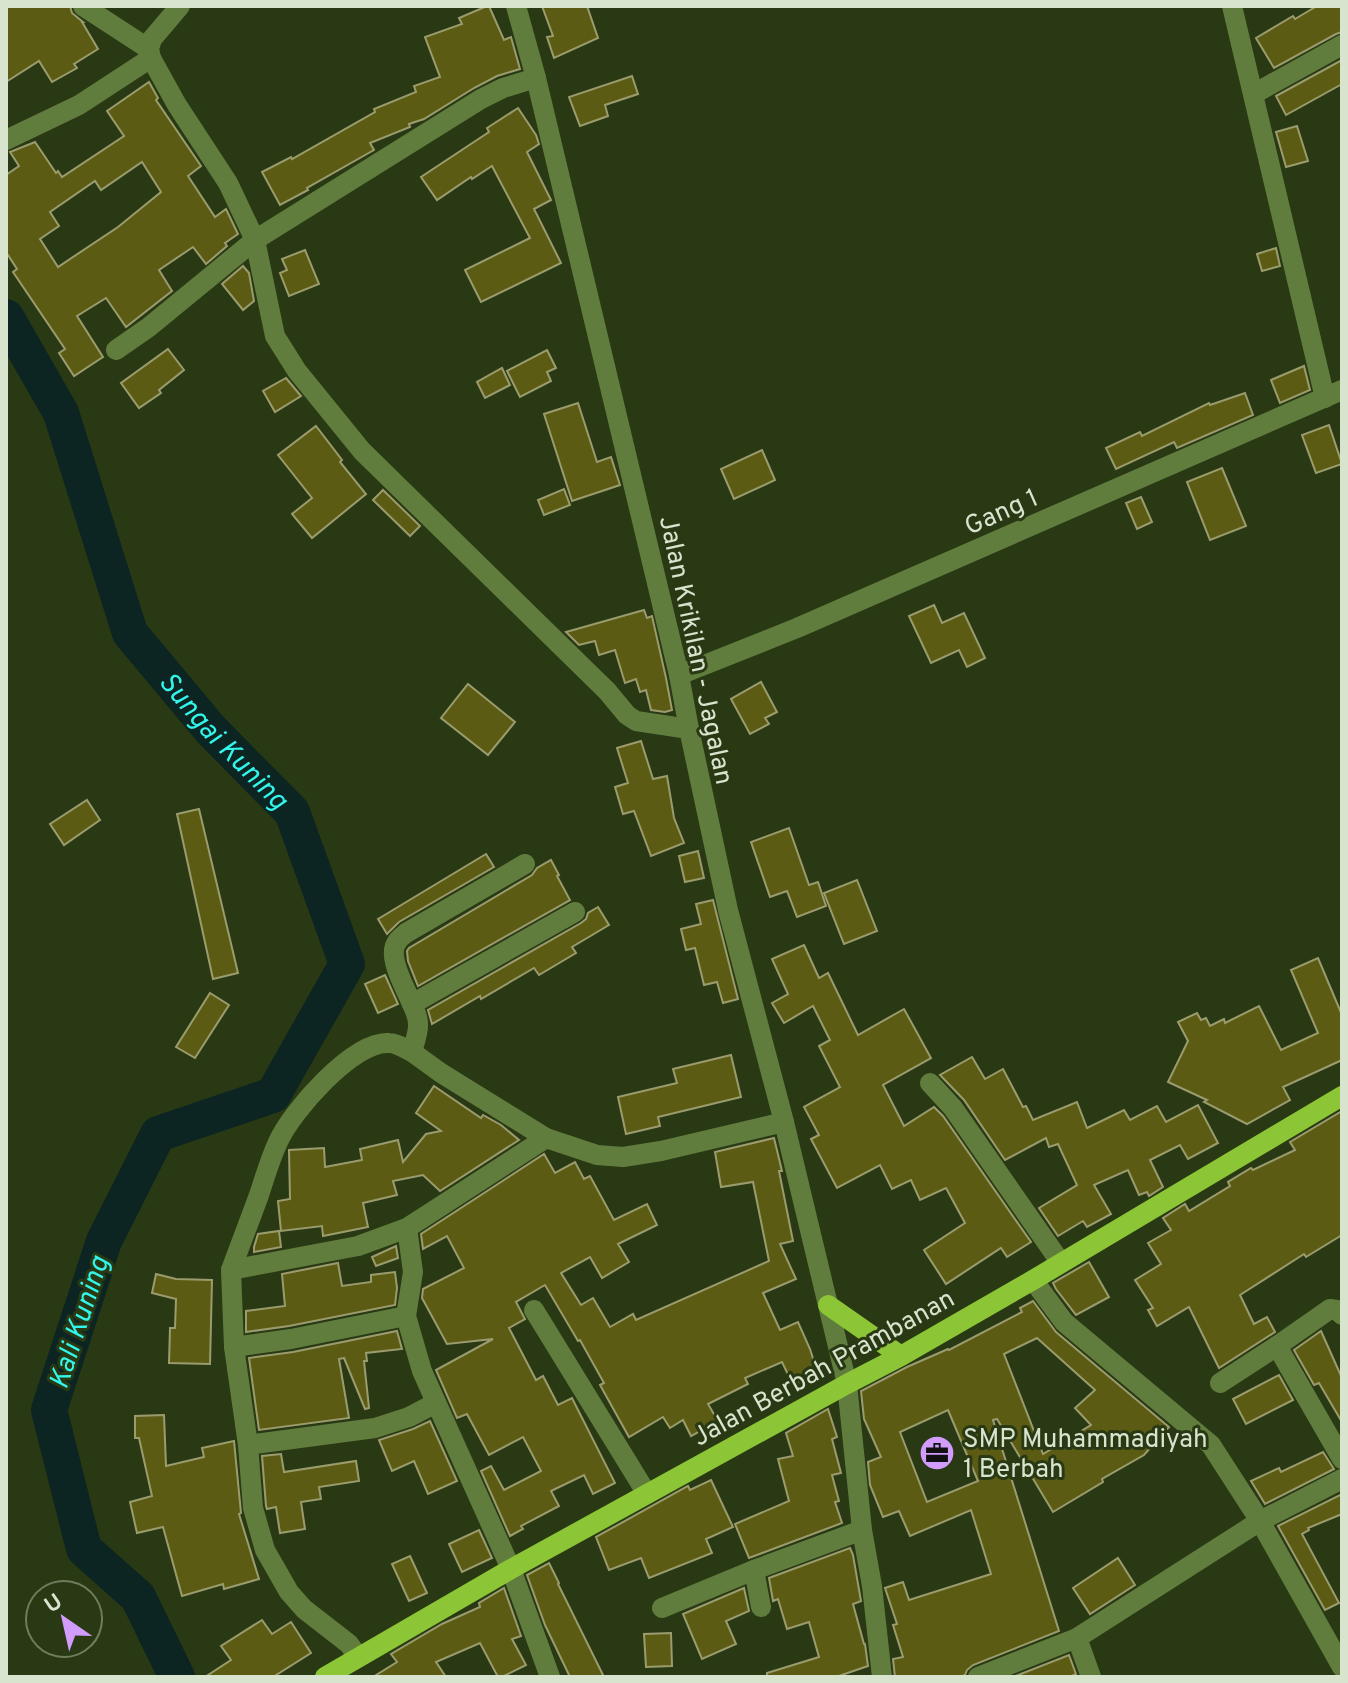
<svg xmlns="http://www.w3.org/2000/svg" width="1348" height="1683" viewBox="0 0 1348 1683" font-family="Overpass,sans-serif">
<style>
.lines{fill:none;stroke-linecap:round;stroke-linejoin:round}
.river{stroke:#0c2523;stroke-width:36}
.building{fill:#5c5b13;stroke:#9b9c6e;stroke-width:2;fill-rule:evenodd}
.minor{stroke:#617d3e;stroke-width:20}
.major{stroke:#8cc535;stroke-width:20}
.labels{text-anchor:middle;stroke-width:6;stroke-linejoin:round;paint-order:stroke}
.street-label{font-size:26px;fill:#d9e4ce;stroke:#293914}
.poi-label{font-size:26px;fill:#d9e4ce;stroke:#293914;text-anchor:start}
.water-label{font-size:28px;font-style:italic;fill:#32f6ec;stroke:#293914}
</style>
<rect width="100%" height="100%" fill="#293914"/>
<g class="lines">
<path class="river" id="s1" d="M6 317 61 413 130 633 211 730 292 812 347 964 273 1095 158 1134 104 1241 49 1410 84 1549 138 1597 177 1677"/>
</g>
<g class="building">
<polygon points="6,6 70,6 72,13 83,22 82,22 98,49 74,64 77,68 52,82 39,61 6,82"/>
<polygon points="487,6 489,6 504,40 511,37 520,69 497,76 474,88 424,119 409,124 410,127 370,143 374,150 307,188 308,190 280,205 262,172 291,157 292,159 375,112 374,109 416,92 414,86 440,77 425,37 462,24 459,18"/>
<polygon points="542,6 587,6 598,38 554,58 547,37 553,36"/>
<polygon points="1317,6 1342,6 1342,32 1336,34 1274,68 1256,38 1293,16 1295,19"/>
<polygon points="1342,60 1342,84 1286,115 1276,96"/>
<polygon points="632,76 638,94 605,105 608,116 580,126 569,97"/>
<path d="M149 82 158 98 156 100 201 166 188 176 215 217 226 209 238 234 225 243 227 246 206 264 193 247 159 270 172 291 126 327 106 298 77 316 103 357 74 376 59 353 65 349 13 272 17 269 6 252V175L19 166 10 152 35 142 56 173 58 171 62 177 124 136 107 111ZM142 162 161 192 118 227 58 267 40 239 59 226 50 212 95 181 101 190Z"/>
<polygon points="518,108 536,135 539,144 527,152 551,200 534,209 561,263 481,302 465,270 530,238 492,166 472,179 471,177 437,200 421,177 489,132 487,128"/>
<polygon points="1297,126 1308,161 1286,167 1276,132"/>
<polygon points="1276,248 1280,266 1262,271 1257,254"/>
<polygon points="305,250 319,284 289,296 280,273 287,270 282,259"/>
<polygon points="243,266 249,273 254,301 243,310 222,284"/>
<polygon points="168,349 184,370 159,390 161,393 139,408 121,383"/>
<polygon points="547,350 556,368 547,372 551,381 520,397 507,371"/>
<polygon points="1304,366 1310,390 1280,403 1271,380"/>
<polygon points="502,368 510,385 485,398 477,382"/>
<polygon points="286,378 301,396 275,412 263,391"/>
<polygon points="1245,393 1253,415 1177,448 1174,442 1116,469 1106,448 1140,432 1142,436 1209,403 1210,405"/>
<polygon points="578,403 597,462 611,457 620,485 572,501 544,414"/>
<polygon points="1329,425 1342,464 1316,473 1302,435"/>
<polygon points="316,426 342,460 340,462 366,494 312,538 292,514 312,498 278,455"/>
<polygon points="762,450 775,480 734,499 721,469"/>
<polygon points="1222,468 1246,526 1210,540 1187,482"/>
<polygon points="564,489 570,505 544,515 538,500"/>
<polygon points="383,490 420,526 410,536 373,500"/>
<polygon points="1141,497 1152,522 1137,529 1126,503"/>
<polygon points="934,605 942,623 964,613 985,658 967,667 959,650 931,663 909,616"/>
<polygon points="644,610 647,618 652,616 666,678 672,710 665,712 651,710 646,690 640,692 636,679 625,683 615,650 599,655 595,641 579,645 566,632"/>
<polygon points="761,682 777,712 765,718 769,724 750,734 731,699"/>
<polygon points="468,684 515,722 488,755 441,718"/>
<polygon points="641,741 653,779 667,776 674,818 684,843 651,856 634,811 623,814 615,787 628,783 617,748"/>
<polygon points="87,800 100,820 64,845 50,824"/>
<polygon points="199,809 238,973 213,979 177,814"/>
<polygon points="789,828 809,885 818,882 826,906 797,917 787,891 770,897 751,842"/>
<polygon points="698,851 704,878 685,882 679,856"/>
<polygon points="486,854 494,867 399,922 387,934 378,919"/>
<polygon points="551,860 559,875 557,876 570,900 418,986 408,961 407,951 409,948 532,875 537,868"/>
<polygon points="857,880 877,931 844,944 824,893"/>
<polygon points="713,900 738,999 723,1003 717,982 704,985 695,948 686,950 681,929 701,924 696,904"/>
<polygon points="598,907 609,925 572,947 576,953 539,975 534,968 481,999 480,996 432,1024 428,1010 581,923 586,919 588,913"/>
<polygon points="804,945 819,978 828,973 858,1035 904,1009 931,1058 883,1085 904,1126 934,1107 943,1116 1031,1242 1007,1257 1001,1248 946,1284 924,1250 965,1223 946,1188 920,1200 911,1180 892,1189 880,1165 837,1188 811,1139 819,1135 804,1107 840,1087 819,1046 830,1040 813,1006 784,1023 772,1003 788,994 772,959"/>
<polygon points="1318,958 1342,1015 1342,1060 1283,1087 1290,1100 1247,1124 1204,1102 1207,1100 1168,1082 1188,1041 1178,1022 1197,1013 1201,1020 1206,1018 1210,1026 1224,1019 1225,1023 1259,1006 1281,1050 1318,1033 1291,970"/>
<polygon points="385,975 398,1004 378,1013 365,984"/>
<polygon points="210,993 229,1005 195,1058 176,1047"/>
<polygon points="731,1055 741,1097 658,1117 660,1126 626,1134 618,1097 677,1083 673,1069"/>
<polygon points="972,1057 985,1079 1003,1069 1023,1107 1026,1106 1033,1120 1077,1102 1087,1128 1124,1110 1130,1120 1157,1106 1166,1122 1198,1105 1218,1143 1188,1159 1180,1145 1150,1160 1163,1187 1149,1196 1147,1192 1139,1195 1128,1170 1094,1185 1111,1214 1087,1227 1083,1221 1058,1236 1039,1208 1077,1185 1058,1144 1049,1147 1046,1138 1005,1160 964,1100 940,1075"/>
<polygon points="434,1086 481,1118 483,1115 501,1125 519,1140 440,1191 423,1175 393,1181 397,1195 363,1203 368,1227 323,1236 322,1226 281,1231 278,1201 290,1199 289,1150 324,1148 325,1167 362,1160 360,1149 398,1140 403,1162 426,1134 441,1131 416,1113"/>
<polygon points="1342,1111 1342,1235 1306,1257 1304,1254 1240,1295 1254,1324 1267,1317 1275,1332 1219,1368 1189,1307 1157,1326 1148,1310 1153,1308 1135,1280 1161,1264 1148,1243 1171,1230 1163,1218 1185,1204 1189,1211 1230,1186 1228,1182 1251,1168 1253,1170 1295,1150 1290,1142"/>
<polygon points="774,1138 782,1171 779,1171 793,1241 780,1244 796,1279 763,1293 780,1330 798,1322 810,1349 818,1374 793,1385 782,1362 745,1378 748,1384 708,1404 718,1421 691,1436 683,1420 670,1428 663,1417 629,1437 600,1385 604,1383 580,1340 578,1341 545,1285 516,1302 525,1319 509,1328 536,1380 543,1376 558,1405 572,1398 615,1483 593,1494 584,1475 551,1491 559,1506 521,1526 523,1529 510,1536 481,1471 491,1466 504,1490 541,1471 523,1437 489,1455 467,1414 457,1418 436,1370 493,1339 447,1344 422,1298 423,1289 464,1268 447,1236 423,1249 421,1234 544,1154 555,1173 575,1162 584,1179 590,1176 614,1220 647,1204 657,1225 618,1244 629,1262 602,1278 590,1257 561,1273 581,1305 593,1298 610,1327 633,1314 636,1320 769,1261 753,1182 721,1187 715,1152"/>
<polygon points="279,1231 281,1247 254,1252 254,1247 258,1234"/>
<polygon points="396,1246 398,1258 376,1266 372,1257"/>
<polygon points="1089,1262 1109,1297 1076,1315 1056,1289 1053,1283"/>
<polygon points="338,1263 342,1286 371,1282 371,1275 395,1272 397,1288 395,1305 289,1326 246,1332 246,1311 285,1306 282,1274"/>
<polygon points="156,1274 176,1279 212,1280 210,1364 169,1363 170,1328 175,1328 176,1299 152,1293"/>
<path d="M1033 1301 1056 1332 1169 1427 1144 1455 1102 1479 1103 1482 1053 1512 997 1419 993 1420 1059 1631 973 1665 967 1670 965 1675 960 1677H895L893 1659 903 1657 893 1625 897 1624 885 1588 903 1582 909 1600 991 1574 971 1510 910 1536 899 1511 883 1517 870 1485 868 1462 881 1457 864 1419 861 1391 907 1367 948 1349 949 1350 1022 1312 1020 1308ZM1037 1338 1095 1390 1075 1408 1091 1425 1043 1454 1004 1354ZM948 1410 978 1481 927 1502 900 1432Z"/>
<polygon points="397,1331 402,1349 366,1353 367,1361 364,1361 369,1408 365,1409 344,1358 339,1359 349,1418 259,1430 249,1358 293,1352"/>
<polygon points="1321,1331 1342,1378 1342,1422 1319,1383 1314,1385 1294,1350"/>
<polygon points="1279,1375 1293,1400 1246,1424 1233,1399"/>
<polygon points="828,1409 837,1437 832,1439 841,1473 832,1475 839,1501 835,1502 842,1523 749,1558 735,1524 789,1501 778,1459 793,1456 786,1433"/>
<polygon points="164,1415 166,1466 204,1457 202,1448 234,1441 241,1513 239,1514 259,1579 224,1589 223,1584 182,1596 163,1527 137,1533 130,1502 152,1496 139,1438 135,1438 135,1416"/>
<polygon points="430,1421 457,1481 428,1494 414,1461 392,1471 379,1440 413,1429"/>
<polygon points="1323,1452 1334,1469 1265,1504 1251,1481 1279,1468 1281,1472"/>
<polygon points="281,1454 284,1472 356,1461 359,1481 319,1487 321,1499 301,1502 305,1529 280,1533 276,1507 267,1509 266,1506 262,1456"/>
<polygon points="711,1480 733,1527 706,1539 712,1553 649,1578 641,1558 609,1570 596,1537 688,1486 690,1490"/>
<polygon points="1342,1494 1342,1514 1308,1528 1309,1530 1302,1534 1339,1603 1325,1610 1278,1526"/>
<polygon points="479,1530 492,1558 462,1572 449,1544"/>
<polygon points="850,1548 853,1555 861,1601 853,1604 864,1644 865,1644 868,1666 836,1677 767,1677 767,1673 819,1657 809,1622 787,1629 778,1599 773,1601 769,1578"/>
<polygon points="410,1556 427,1593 409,1601 392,1564"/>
<polygon points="1118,1558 1135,1585 1090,1614 1073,1588"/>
<polygon points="549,1563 559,1583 558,1584 604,1677 570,1677 545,1625 527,1575"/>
<polygon points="504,1588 521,1636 512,1639 526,1665 502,1677 498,1677 480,1643 436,1662 446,1677 373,1677 397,1662 391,1654 442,1624 480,1607 479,1603"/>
<polygon points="744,1588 749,1611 726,1621 736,1644 702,1659 683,1614"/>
<polygon points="262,1620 272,1634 291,1622 311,1653 273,1677 205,1677 231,1660 221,1646"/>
<polygon points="671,1633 672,1666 646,1667 644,1634"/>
<polygon points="1069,1655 1076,1674 1070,1677 1013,1677"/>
</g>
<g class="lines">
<g class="minor">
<polyline points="83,6 149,49"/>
<polyline points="180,6 152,39 149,49 151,58 177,105 228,183 255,240 481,99 503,88 536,78"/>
<polyline points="516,6 536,78 679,675 689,729 728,910 784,1122 847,1384 862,1530 872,1586 882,1677"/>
<polyline points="1232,6 1325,398"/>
<polyline points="1259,91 1342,45"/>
<polyline points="6,140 79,105 151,58"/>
<polyline points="116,350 149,327 255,240 275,336 297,371 362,451 607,691 627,715 636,721 689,729"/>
<polyline points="679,675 797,628 1342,390"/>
<path d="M412 1004C406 989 386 956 397 942 399 938 403 936 406 933L525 864"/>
<polyline points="930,1083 953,1108 1061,1263"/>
<polyline points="546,1138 597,1155 623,1157 661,1151 784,1122"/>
<polyline points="407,1228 413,1272 406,1316 422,1371 511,1569 550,1677"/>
<path d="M231 1270C240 1245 250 1220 259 1195 265 1177 270 1159 278 1142 291 1112 354 1040 389 1043 397 1043 406 1049 412 1052"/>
<polyline points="1033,1280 1064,1322 1211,1445 1260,1521 1342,1667"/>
<polyline points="534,1310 647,1494"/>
<polyline points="1342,1315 1337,1310 1330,1309 1277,1346 1342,1459"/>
<polyline points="234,1347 291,1339 406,1316"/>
<polyline points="1220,1383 1277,1346"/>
<polyline points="248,1445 375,1428 409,1417 436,1403"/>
<polyline points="754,1570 761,1607"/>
<polyline points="662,1608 754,1570 862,1530"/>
<polyline points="1077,1638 1091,1677"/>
<path d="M358 1657 349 1644 304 1609 289 1592 265 1550 253 1508 248 1445 234 1347 231 1270 358 1246 407 1228 546 1138 441 1073 412 1052C418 1031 422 1024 412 1004L575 912"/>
<polyline points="978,1677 1077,1638 1260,1521 1342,1479"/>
</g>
<g class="major">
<polyline points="828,1305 901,1356"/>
<polyline points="325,1677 511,1569 847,1384 901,1356 1033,1280 1342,1096"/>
</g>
</g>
<defs>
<symbol id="office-disc" viewBox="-11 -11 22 22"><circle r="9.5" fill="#d29cfd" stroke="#293914"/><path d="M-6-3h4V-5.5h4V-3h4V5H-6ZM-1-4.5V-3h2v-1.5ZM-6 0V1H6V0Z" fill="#111"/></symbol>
</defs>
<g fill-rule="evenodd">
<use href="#office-disc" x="917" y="1433" width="40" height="40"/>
</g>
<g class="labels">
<g class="street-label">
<text transform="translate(1001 511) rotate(-24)" y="9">Gang 1</text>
<text transform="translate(697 650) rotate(78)" y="9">Jalan Krikilan - Jagalan</text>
<text transform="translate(823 1367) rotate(-29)" y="9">Jalan Berbah Prambanan</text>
</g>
<g class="poi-label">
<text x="963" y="1447">SMP Muhammadiyah<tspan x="963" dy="30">1 Berbah</tspan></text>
</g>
<g class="water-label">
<text dy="10" stroke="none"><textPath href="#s1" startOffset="484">Sungai Kuning</textPath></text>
<text transform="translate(78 1322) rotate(-72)" y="10">Kali Kuning</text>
</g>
</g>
<rect width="1348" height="1683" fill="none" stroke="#d9e4ce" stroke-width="16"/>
<g transform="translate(64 1619) rotate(326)"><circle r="38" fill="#293914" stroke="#6f7d5e" stroke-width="2"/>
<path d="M0-6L14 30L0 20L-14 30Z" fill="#d29cfd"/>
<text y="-12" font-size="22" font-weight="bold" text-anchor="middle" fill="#d9e4ce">U</text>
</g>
</svg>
